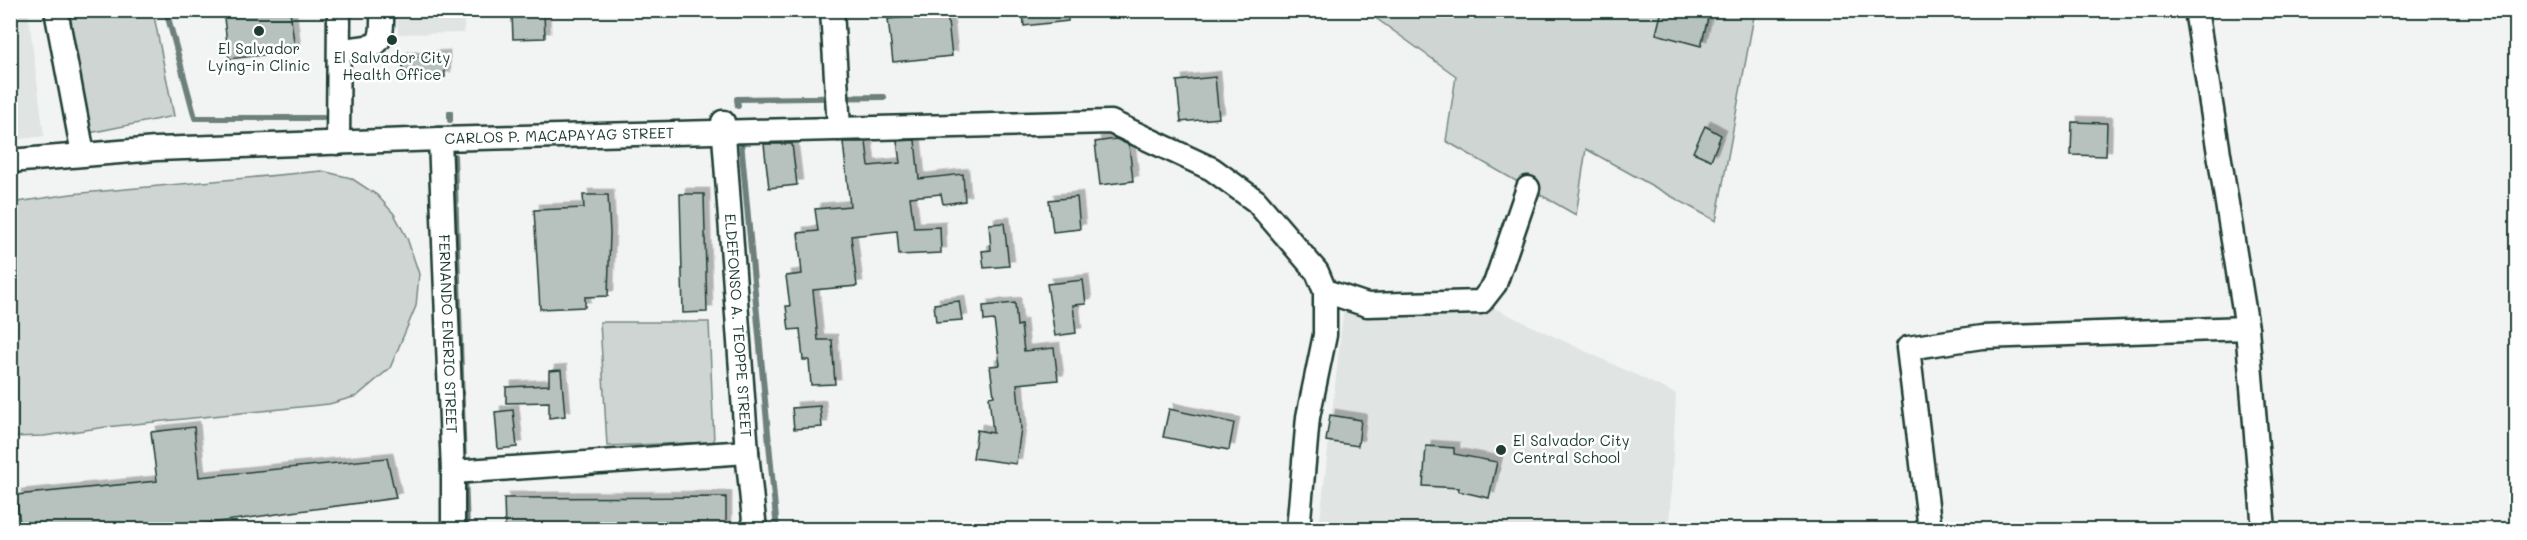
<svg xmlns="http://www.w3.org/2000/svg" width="2527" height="540" viewBox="0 0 2527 540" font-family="Mali,sans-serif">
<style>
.built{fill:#e0e4e3}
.green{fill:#ced5d3;stroke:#768984;stroke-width:1.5}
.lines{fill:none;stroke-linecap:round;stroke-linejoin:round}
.stream{stroke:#6d807b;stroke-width:6}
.building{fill:#b7c1bd;stroke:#1f3d34;stroke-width:1.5;filter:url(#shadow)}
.minor-casing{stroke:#1f3d34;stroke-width:27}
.minor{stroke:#fff;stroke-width:22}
.poi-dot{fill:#1f3d34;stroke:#fff;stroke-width:2}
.labels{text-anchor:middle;stroke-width:5;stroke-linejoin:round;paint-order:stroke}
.poi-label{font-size:15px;fill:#1f3d34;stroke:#fff}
.street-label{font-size:15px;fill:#1f3d34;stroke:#fff}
</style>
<defs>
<filter id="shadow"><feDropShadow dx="5.5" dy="-5.5" stdDeviation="0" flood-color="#0004"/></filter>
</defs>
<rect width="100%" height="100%" fill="#f2f3f3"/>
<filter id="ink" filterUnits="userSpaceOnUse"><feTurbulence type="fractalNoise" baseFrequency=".0167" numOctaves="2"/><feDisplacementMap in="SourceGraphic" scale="12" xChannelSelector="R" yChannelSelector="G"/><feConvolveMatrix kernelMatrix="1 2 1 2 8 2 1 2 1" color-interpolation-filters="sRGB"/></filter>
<g filter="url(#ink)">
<g class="built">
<polygon points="10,11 28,11 44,136 11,140"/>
<polygon points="397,11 464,11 464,33 398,34"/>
<polygon points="1481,302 1676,394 1669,529 1319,530 1344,305"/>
</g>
<g class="green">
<polygon points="65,11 153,11 174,116 89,133"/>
<polygon points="1366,11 1755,11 1716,221 1586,149 1576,215 1446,141 1456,76"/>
<polygon points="322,171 351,178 377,195 394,214 407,238 419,274 416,306 390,368 357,396 329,404 106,427 44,436 11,437 11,203 71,194"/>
<polygon points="600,322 709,322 714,442 607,446"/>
</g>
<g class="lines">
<g class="stream">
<polyline points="166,10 195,118 323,118"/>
<polyline points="738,106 737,99 884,97"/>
<polyline points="450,113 450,120"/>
<polyline points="741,141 777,530"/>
<polyline points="454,156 464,466"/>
<polyline points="465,476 467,530"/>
</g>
</g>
<g class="building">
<polygon points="223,10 290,10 295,51 229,59"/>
<polygon points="1023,10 1068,10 1068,21 1024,26"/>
<polygon points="1662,10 1695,10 1709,14 1701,46 1656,34"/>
<polygon points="544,13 545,38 513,39 512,14"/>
<polygon points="947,13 952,56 893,62 888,19"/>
<polygon points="444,56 445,77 404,79 402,58"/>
<polygon points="1215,77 1219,118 1181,122 1177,81"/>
<polygon points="2072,122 2107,123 2106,156 2071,155"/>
<polygon points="1705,126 1721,135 1711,160 1693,152"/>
<polygon points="1116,139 1129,145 1133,181 1100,185 1095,142"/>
<polygon points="915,140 919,179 963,174 965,201 943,204 941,194 910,197 914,228 940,227 941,253 899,255 897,231 851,236 857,286 813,290 818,340 832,340 835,384 811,385 809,360 803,360 800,329 789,330 786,306 790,306 786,276 802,274 798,233 818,231 815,209 850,206 843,142 866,142 869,166 900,163 897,141"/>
<polygon points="764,144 792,144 797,185 769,188"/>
<polygon points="680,194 704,194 707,312 683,313"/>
<polygon points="583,195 608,195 610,233 608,296 585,297 585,307 540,309 534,210 584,208"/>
<polygon points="1077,197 1080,229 1053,232 1049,200"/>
<polygon points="1004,223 1009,266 984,268 982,251 991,250 989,224"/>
<polygon points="1083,280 1086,304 1073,305 1076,333 1055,336 1047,284"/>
<polygon points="959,301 962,320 936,322 934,304"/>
<polygon points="1015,303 1017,326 1021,325 1024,351 1054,348 1058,380 1017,384 1021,428 1016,464 973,458 977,430 993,433 989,397 994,396 990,366 1000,365 994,320 984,321 983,306"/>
<polygon points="561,370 565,416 549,418 549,402 506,403 506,387 549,385 549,371"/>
<polygon points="820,406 822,427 794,429 792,408"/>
<polygon points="1169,409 1234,423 1229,450 1163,437"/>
<polygon points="513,410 517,447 498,449 495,412"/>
<polygon points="1330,415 1361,420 1358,446 1326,441"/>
<polygon points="194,427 199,477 387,458 396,498 158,530 21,530 16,495 157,481 151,432"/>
<polygon points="1426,446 1454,448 1454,454 1497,462 1489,498 1458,491 1459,488 1423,486"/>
<polygon points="726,497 726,530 505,530 504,498"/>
</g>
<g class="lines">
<defs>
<g id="minor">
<polyline points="56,10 83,154"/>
<polyline points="832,10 839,129"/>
<polyline points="2196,10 2247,328"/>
<path d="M340 50C377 45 383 52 382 10"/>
<path id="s1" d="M723 122 747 452 755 530"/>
<path id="s2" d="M440 139 453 472V530"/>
<polyline points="338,143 339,10"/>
<path id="s3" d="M10 161 156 149 440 139 1111 122 1212 169 1256 201 1317 272 1325 291V335L1308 417 1298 530"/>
<polyline points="1325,291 1367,305 1481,302 1495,284 1528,188"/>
<polyline points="453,472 747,452"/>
<polyline points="1930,530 1908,348 1982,337 2247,328 2264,530"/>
</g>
</defs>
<use href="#minor" class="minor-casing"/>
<use href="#minor" class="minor"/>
</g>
</g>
<g class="poi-dot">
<circle cx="259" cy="31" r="6"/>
<circle cx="392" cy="40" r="6"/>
<circle cx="1501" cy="450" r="6"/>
</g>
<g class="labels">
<g class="poi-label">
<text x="259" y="54">El Salvador<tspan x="259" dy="17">Lying-in Clinic</tspan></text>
<text x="392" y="63">El Salvador City<tspan x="392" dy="17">Health Office</tspan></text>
<text x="1513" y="446" text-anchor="start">El Salvador City<tspan x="1513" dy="17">Central School</tspan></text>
</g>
<g class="street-label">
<text dy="5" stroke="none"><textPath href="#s3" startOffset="550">CARLOS P. MACAPAYAG STREET</textPath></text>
<text dy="5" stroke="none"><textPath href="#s1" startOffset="204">ELDEFONSO A. TEOPPE STREET</textPath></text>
<text dy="5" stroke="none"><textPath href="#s2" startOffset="195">FERNANDO ENERIO STREET</textPath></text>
</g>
</g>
<rect width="2527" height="540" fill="none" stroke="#fff" stroke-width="36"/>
<rect x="18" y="18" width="2491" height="504" fill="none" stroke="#1f3d34" stroke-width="2" filter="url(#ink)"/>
</svg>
